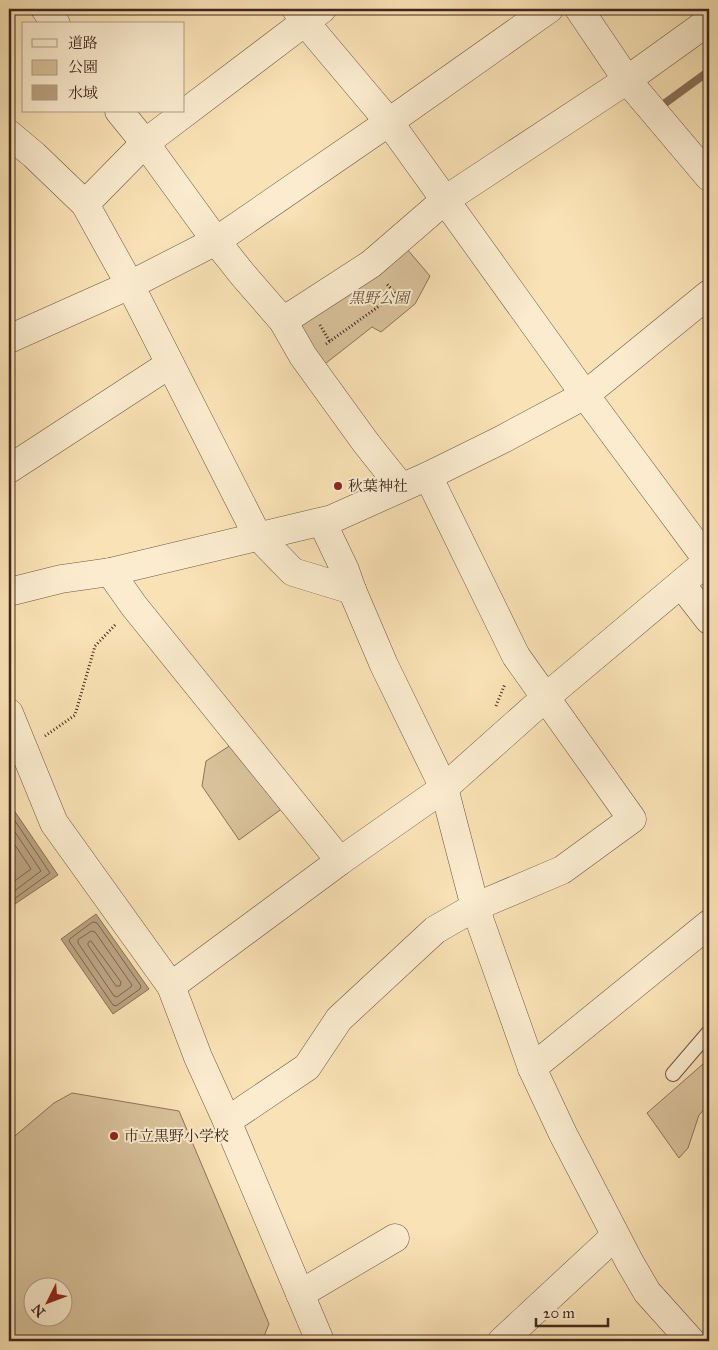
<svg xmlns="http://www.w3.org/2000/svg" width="718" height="1350" viewBox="0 0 718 1350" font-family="'IM FELL Great Primer','Noto Serif JP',serif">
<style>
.green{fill:#d9c29b;stroke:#8c745b;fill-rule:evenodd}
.water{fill:#baa281;stroke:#897058}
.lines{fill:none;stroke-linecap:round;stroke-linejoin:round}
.shore{stroke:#7c644e;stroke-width:1}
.stream{stroke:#897058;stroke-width:8}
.service-casing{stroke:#6e5542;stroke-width:16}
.minor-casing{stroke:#6e5542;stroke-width:29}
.tertiary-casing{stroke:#6e5542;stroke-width:29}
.path{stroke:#3f261b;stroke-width:3;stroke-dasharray:1 2.5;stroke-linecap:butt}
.service{stroke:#fbeccf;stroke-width:14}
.minor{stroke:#fbeccf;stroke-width:28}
.tertiary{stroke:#fbeccf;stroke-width:28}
.poi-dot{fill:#8f2418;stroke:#fbeccf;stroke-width:2}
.labels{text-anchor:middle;stroke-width:4;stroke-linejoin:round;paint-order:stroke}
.park-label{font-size:15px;font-style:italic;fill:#664d3b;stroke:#fbeccf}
.poi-label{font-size:15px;fill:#3f261b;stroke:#fbeccf;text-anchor:start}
</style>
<rect width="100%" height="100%" fill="#f9e2b5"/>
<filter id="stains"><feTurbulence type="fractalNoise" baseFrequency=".004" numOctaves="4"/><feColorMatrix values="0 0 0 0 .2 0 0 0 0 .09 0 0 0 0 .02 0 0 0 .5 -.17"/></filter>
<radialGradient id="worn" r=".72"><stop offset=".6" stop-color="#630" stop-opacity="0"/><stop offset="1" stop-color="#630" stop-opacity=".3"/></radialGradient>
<g class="green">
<polygon points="407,249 430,276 415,304 381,332 372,327 321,367 292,323"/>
<polygon points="231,745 283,808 239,840 202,786 206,761"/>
<polygon points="703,1064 709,1070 709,1104 699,1115 688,1148 679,1158 647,1113"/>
<path d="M72 1093 179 1111 269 1324 262 1341H9V1141L54 1103ZM32 1288H62V1318H32Z"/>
</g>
<g class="water">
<polygon points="9,803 58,875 12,906 9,901"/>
<polygon points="96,914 149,989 113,1014 61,939"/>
</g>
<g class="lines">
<g class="shore">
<polyline points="9,812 50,873 14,899 9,899"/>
<polyline points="9,823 41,871 13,892 9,892"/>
<polyline points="9,836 31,869 9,885"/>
<polygon points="93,922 97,923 141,986 140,989 116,1006 113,1005 69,941 70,939"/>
<polygon points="92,931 95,932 132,985 131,987 117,997 114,996 78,943 78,940"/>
<polygon points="91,941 121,982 120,986 116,986 88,945 88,943"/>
</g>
<polyline class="stream" points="657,109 709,71"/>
<defs>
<polyline id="service" points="673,1074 709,1032"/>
<g id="minor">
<polyline points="45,9 56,24"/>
<polyline points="296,9 304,21 389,122 585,395 708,561"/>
<polyline points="579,9 627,80 709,177"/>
<polyline points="119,111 145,143 216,241 243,275 283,321 303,356 366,443 401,487"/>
<polyline points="9,134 34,155 85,204 130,285 257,535 293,572 352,590"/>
<polyline points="85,204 145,143 322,9"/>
<polyline points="283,321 371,264 445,200 627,80 709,21"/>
<polyline points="9,339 130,285 216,241 389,122 549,9"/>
<polyline points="9,469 170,364"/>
<polyline points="322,522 345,570 352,590 384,665 444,788 475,907 532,1068 563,1134 629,1261 647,1292 691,1341"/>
<polyline points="110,572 134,606 340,861"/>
<polyline points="681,584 709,620"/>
<polyline points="9,713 54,823 171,986 198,1057 227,1121 320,1341"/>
<polyline points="171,986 340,861 444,788 546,697 709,560"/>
<polyline points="532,1068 709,924"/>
<polyline points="227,1121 307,1067 339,1019 435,930 475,907 562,870 632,819 516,656 428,476"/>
<polyline points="300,1294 395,1238"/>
<polyline points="502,1341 615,1236"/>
</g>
<polyline id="tertiary" points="9,592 61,579 110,572 332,519 428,476 501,440 585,395 709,294"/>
</defs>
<use href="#service" class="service-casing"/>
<use href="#minor" class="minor-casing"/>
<use href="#tertiary" class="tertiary-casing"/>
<g class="path">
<polyline points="320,325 330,342"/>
<polyline points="326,344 396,294 386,283"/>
<polyline points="496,706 505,684"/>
<polyline points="45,736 75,715 95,646 116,624"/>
</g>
<use href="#service" class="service"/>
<use href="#minor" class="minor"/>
<use href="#tertiary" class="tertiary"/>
</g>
<g class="poi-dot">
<circle cx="338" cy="486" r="5"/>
<circle cx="114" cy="1136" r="5"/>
</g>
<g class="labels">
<g class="park-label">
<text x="379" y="303">黒野公園</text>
</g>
<g class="poi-label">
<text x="348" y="491">秋葉神社</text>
<text x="124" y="1141">市立黒野小学校</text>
</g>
</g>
<rect width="718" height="1350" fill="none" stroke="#f9e2b5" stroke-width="30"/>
<rect x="10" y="10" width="698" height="1330" fill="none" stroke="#3f261b" stroke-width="2.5"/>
<rect x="15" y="15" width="688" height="1320" fill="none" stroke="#3f261b"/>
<rect x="22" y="22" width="162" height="90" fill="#fbeccf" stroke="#b09d87"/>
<rect x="32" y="39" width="25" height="8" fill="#fbeccf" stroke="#b09d87"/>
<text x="68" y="48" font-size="15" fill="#3f261b">道路</text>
<rect x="32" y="60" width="25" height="15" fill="#d9c29b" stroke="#b09d87"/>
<text x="68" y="72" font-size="15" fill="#3f261b">公園</text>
<rect x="32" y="85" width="25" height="15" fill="#baa281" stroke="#b09d87"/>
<text x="68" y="98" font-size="15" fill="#3f261b">水域</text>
<g transform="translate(48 1302) rotate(228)"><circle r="24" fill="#fbeccf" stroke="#b09d87"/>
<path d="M0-4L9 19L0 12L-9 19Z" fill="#8f2418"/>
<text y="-8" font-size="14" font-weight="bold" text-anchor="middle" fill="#3f261b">N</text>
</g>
<path d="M536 1318v8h72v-8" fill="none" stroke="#3f261b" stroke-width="2.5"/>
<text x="543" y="1318" font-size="15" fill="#3f261b" stroke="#fbeccf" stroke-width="4" paint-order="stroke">20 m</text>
<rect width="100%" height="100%" filter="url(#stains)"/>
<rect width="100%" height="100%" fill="url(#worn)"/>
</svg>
